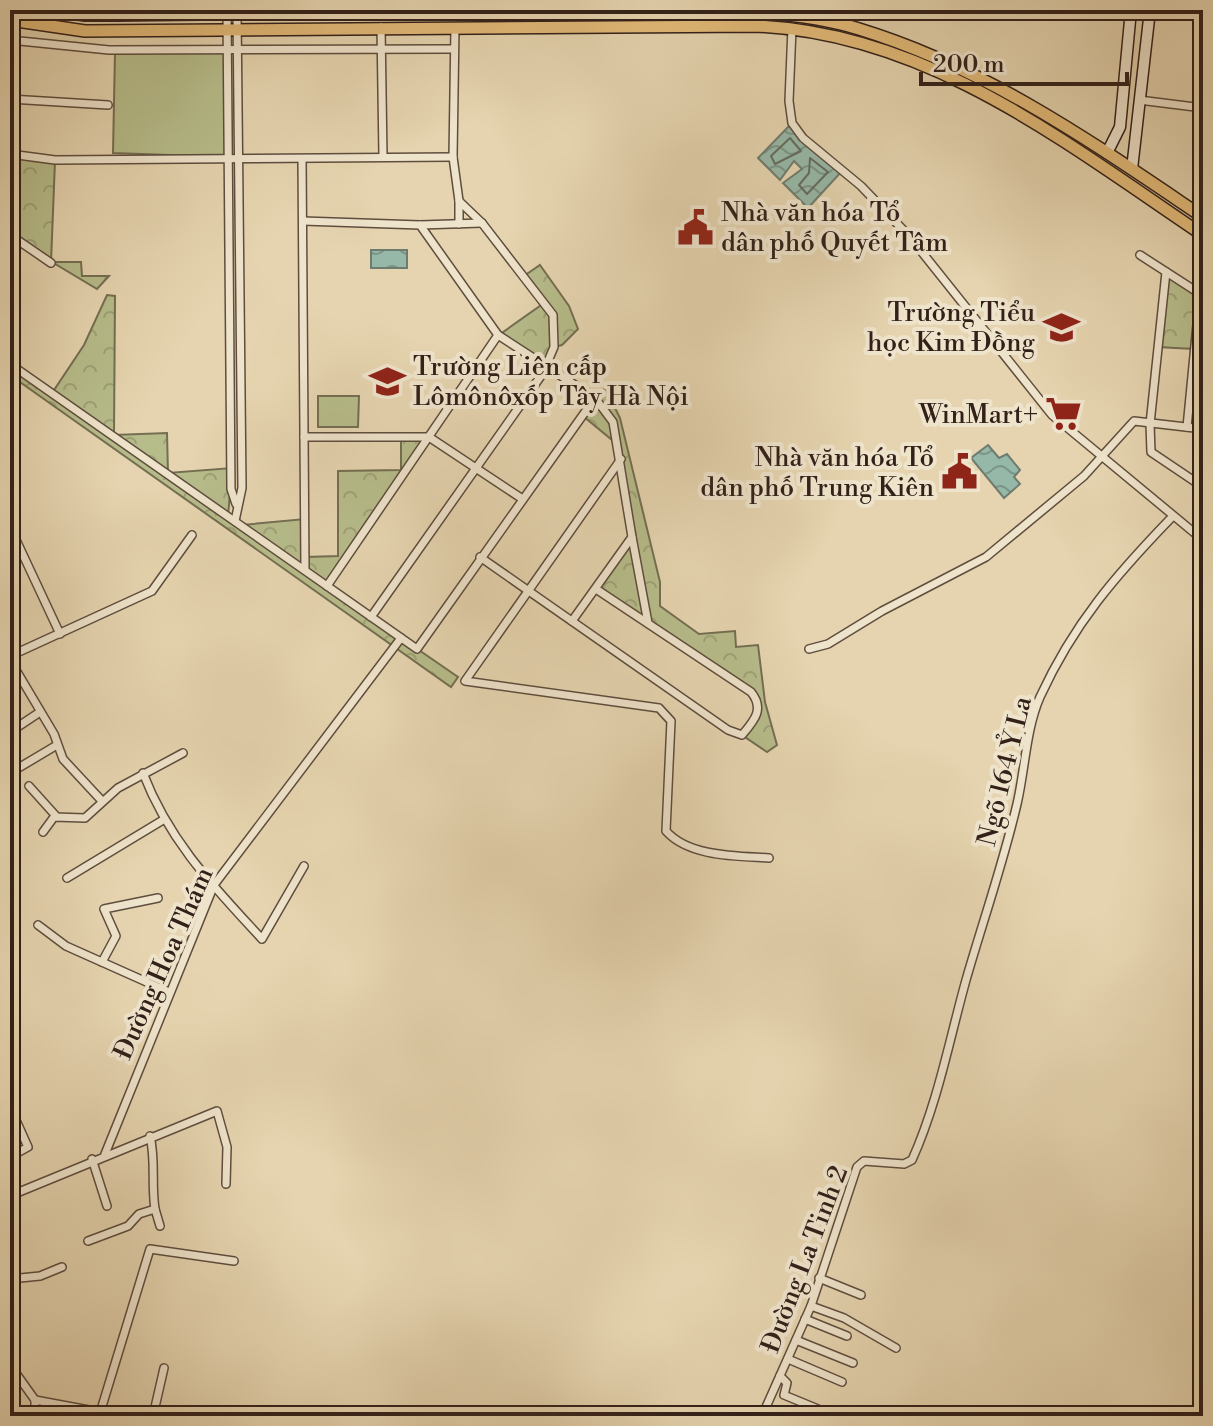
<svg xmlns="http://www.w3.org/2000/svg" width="1213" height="1426" viewBox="0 0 1213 1426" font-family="'Libre Bodoni',serif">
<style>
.forest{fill:url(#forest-crowns);stroke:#746e52;stroke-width:2}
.pitch{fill:#b6bc8a;stroke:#746e52;stroke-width:2}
.water{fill:url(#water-waves);stroke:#6e7b6f;stroke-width:2}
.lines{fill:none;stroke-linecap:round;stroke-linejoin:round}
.shore{stroke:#646c60;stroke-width:2}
.minor-casing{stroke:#5f4d3e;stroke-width:10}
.secondary-casing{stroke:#322019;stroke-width:13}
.primary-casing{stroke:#322019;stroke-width:14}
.minor{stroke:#eee3cb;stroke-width:7}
.secondary{stroke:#eee3cb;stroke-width:10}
.primary{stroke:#e2ba78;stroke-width:11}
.labels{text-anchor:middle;stroke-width:8;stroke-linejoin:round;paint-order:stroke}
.poi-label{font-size:26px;fill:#322019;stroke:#eee3cb;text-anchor:end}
.street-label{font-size:26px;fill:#322019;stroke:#eee3cb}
</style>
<defs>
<pattern id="forest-crowns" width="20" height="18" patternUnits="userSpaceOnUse" patternTransform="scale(2)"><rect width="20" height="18" fill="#b6bc8a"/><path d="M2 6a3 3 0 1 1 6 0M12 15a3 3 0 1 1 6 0" fill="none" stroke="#9da176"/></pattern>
<pattern id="water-waves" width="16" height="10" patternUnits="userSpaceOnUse" patternTransform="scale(2)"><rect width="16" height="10" fill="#96b8a8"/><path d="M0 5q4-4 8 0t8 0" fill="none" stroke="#7b9588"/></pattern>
</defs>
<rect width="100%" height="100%" fill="#e5d4af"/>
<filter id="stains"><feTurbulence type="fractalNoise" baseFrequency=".0025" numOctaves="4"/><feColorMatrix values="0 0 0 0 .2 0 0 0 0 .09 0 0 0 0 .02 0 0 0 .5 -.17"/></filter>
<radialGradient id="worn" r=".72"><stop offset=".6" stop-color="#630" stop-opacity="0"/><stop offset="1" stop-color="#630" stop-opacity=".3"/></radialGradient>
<g class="forest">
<polygon points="10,154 55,161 51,262 10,235"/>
<polygon points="52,262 81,262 82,276 109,276 97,289"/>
<polygon points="540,265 569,306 578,329 562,345 554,347 547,365 499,335 544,303 524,276"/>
<polygon points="1166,272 1199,294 1193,349 1158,347"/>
<polygon points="107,295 115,296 114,435 167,433 168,473 232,468 228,517 306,570 306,557 338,556 338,471 401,470 401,438 428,438 326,586 458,677 451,687 10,375 10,364 52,393 84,345"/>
<polygon points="605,388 620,418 660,582 660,606 699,634 735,631 736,647 758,645 765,702 777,745 767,752 742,735 759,718 760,699 752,690 650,622 615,429 617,444 583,416"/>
<polygon points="305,519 305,569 242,525"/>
<polygon points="632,538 648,623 597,588"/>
</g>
<g class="pitch">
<polygon points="115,52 225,52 227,157 113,153"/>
<polygon points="318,396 359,396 358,427 318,427"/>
</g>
<g class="water">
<polygon points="792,123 842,171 808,208 783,183 802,169 794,161 780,180 758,158"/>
<rect x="371" y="250" width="36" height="18"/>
<polygon points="988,445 999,458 1007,454 1020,470 1014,477 1020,484 1004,498 971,458"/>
</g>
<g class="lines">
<g class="shore">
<polygon points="790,138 801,151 775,164 771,156"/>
<polygon points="810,158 828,172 807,194 799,185 809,173"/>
</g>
<defs>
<g id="minor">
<polyline points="227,11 231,489 236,504"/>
<polyline points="381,27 383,157"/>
<polyline points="792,28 789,101 792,123 803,138 861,186 909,236 1052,415 1203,540"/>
<polyline points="10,40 109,50 453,49"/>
<polyline points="10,99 108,105"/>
<polyline points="1139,100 1203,108"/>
<polyline points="10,154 55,160 453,157"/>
<polyline points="302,159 305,570"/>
<polyline points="459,224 459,201"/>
<polyline points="420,225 482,223"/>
<polyline points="10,235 51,263"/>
<polyline points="1140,255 1202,295"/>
<polyline points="1166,272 1150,424 1151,452 1203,487"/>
<polyline points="10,364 417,649 595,398 498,335 420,225 303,221"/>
<polyline points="1187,427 1200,294"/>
<polyline points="304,437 429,437 521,498"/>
<path d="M621 459 465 681 659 708 671 721 666 831C689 857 737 856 769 858"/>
<polyline points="235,521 242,488 237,12"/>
<polyline points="10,527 60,634"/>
<polyline points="632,537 648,623"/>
<path d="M480 557 728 730 742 735C754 721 765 709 751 692L596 589"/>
<polyline points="327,586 498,335"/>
<polyline points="371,617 543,373 554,347 553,315 482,223 459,201 453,157 455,27"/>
<polyline points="572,621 632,537 613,422 595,398"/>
<polyline points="809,649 828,644 882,611 986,557 1084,476 1134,421 1203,429"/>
<polyline points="10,656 152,591 192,535"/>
<polyline points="10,660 54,734 63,759 102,801"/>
<polyline points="10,732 40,712"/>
<polyline points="10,773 57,745"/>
<path d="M143 773C169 841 213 886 262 939L304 866"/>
<polyline points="29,786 56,816"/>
<polyline points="43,832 54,817 85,818 118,788 183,753"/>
<polyline points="67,878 163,820"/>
<polyline points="38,925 66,946 169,992"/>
<polyline points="102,962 116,936 104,909 158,898"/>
<polyline points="10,1064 10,1078"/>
<polyline points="10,1107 28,1147 10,1157"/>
<polyline points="105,1154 214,885 401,638"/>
<polyline points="92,1159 107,1206"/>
<polyline points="10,1201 19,1192 217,1111 227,1147 226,1184"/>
<polyline points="155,1209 160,1226"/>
<polyline points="10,1238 10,1250"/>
<path d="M88 1241 128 1226 139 1214 155 1209C151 1183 156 1161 150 1136"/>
<polyline points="819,1278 861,1295"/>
<polyline points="10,1279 40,1276 62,1267"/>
<polyline points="811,1306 844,1318 896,1348"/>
<polyline points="805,1319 847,1336"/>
<polyline points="796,1340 853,1363"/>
<polyline points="788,1359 842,1382"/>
<polyline points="10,1365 35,1400 35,1416"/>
<polyline points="780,1376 787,1383 784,1395 818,1409"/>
<polyline points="35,1400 121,1416"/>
<polyline points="100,1413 150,1249 234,1261"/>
<polyline points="153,1416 164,1368"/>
<path d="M762 1416 811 1306 857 1167 864 1161 904 1164 912 1160C938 1102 949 1041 966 980 983 921 1003 864 1017 804 1025 770 1026 729 1040 697 1074 623 1116 575 1172 517"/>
</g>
<g id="secondary">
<polyline points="1107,153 1120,127 1131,10"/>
<polyline points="1132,169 1150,10"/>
</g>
<g id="primary">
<path d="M50 10 85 15C261 14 437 10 612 12 694 13 780 5 859 29 987 68 1093 143 1203 217"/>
<path d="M10 20 85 31 756 26C928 33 1066 143 1203 235"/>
</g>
</defs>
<use href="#minor" class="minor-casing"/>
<use href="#secondary" class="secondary-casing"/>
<use href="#primary" class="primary-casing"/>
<use href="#minor" class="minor"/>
<use href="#secondary" class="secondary"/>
<use href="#primary" class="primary"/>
</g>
<defs>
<symbol id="civic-bare" viewBox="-9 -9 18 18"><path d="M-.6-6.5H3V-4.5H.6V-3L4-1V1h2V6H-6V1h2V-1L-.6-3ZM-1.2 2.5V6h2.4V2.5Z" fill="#8f2418" stroke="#eee3cb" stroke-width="2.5" paint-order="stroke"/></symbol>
<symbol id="school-bare" viewBox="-9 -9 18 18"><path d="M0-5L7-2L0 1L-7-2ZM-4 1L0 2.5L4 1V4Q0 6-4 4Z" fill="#8f2418" stroke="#eee3cb" stroke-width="2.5" paint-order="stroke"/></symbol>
<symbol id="supermarket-bare" viewBox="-9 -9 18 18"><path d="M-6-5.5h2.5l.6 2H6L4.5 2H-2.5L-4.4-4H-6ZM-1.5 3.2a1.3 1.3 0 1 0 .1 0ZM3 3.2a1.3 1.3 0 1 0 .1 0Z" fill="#8f2418" stroke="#eee3cb" stroke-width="2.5" paint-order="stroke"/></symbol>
</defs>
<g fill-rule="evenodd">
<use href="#civic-bare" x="670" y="202" width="51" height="51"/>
<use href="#school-bare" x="1036" y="302" width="51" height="51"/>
<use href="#school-bare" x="362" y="356" width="51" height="51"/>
<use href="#supermarket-bare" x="1038" y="388" width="51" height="51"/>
<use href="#civic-bare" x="934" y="446" width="51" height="51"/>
</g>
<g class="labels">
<g class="poi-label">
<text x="721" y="221" text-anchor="start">Nhà văn hóa Tổ<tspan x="721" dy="30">dân phố Quyết Tâm</tspan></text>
<text x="1035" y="321">Trường Tiểu<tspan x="1035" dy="30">học Kim Đồng</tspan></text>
<text x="413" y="375" text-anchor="start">Trường Liên cấp<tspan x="413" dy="30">Lômônôxốp Tây Hà Nội</tspan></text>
<text x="1038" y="423">WinMart+</text>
<text x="934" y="466">Nhà văn hóa Tổ<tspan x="934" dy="30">dân phố Trung Kiên</tspan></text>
</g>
<g class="street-label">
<text transform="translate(1004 771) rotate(-76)" y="9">Ngõ 164 Ỷ La</text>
<text transform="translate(163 963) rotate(-66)" y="9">Đường Hoa Thám</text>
<text transform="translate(804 1259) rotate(-69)" y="9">Đường La Tinh 2</text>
</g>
</g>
<rect width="1213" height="1426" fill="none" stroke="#e5d4af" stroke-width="40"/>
<rect x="12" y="12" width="1189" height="1402" fill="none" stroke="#322019" stroke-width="4"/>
<rect x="20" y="20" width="1173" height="1386" fill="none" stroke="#322019" stroke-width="2"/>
<path d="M921 72v12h206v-12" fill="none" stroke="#322019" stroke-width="4"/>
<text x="933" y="72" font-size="24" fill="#322019" stroke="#eee3cb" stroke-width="6" paint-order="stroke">200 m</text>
<rect width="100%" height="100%" filter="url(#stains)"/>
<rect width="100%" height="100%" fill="url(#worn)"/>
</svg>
